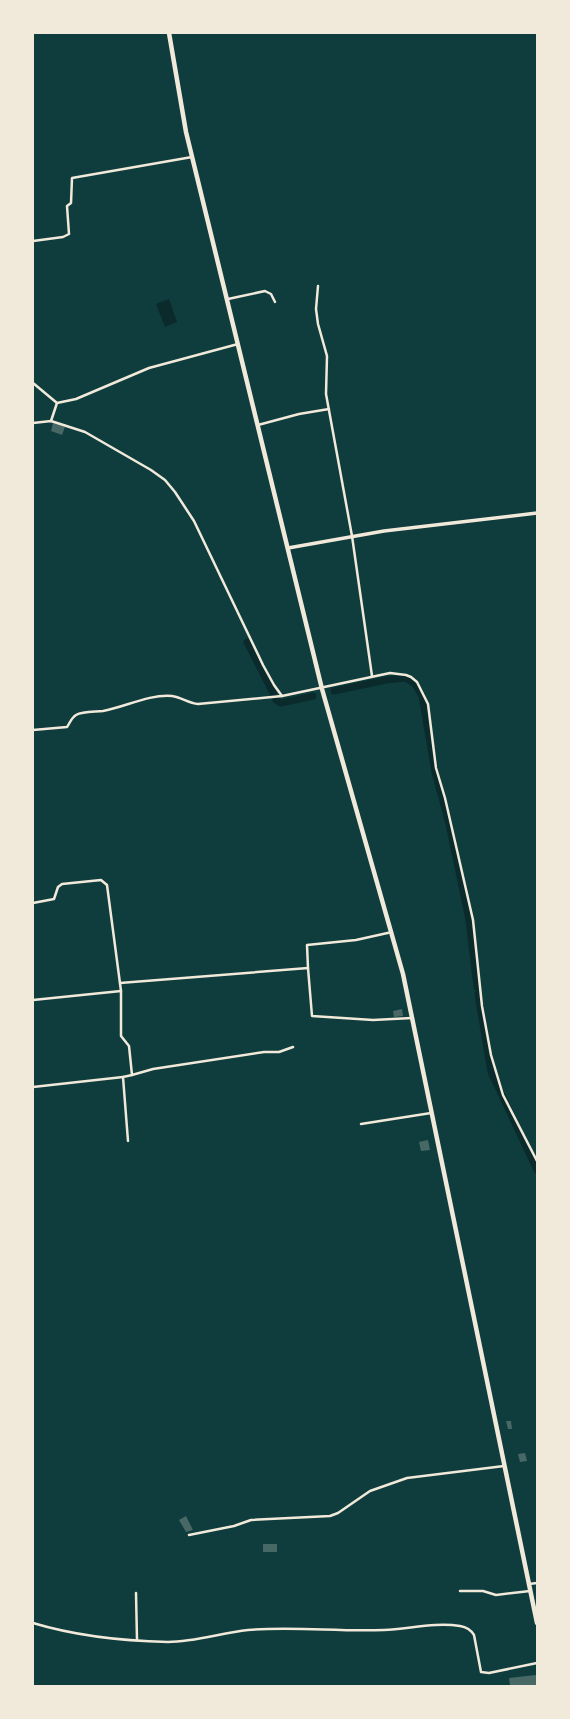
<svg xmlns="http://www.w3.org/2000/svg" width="570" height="1719" viewBox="0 0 570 1719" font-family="'Nunito Sans',sans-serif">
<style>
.water{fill:#0a2a2b}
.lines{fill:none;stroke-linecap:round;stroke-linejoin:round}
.canal{stroke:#0a2a2b;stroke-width:7}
.building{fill:#486865}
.minor{stroke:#f1e9da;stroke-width:2.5}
.tertiary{stroke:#f1e9da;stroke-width:3.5}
.trunk{stroke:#f1e9da;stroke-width:4.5}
</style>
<rect width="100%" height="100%" fill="#0f3d3e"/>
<polygon class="water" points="169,299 177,322 165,327 156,304"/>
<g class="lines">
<g class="canal">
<polyline points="247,642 273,693"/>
<polyline points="334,691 386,680 406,678 415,684 422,696 435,772 449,824 469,920 477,987"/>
<polyline points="276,700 281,703 313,696"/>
<polyline points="478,994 491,1072 537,1170"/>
</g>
</g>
<g class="building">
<polygon points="53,423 65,427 62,435 51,431"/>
<polygon points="402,1009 403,1016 394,1017 393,1011"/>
<polygon points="428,1140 430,1150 421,1151 419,1142"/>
<polygon points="506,1421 511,1421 512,1429 508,1429"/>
<polygon points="525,1453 527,1461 520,1462 518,1454"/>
<polygon points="186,1516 193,1530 186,1532 179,1520"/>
<rect x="263" y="1544" width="14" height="8"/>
<polygon points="536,1675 537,1686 510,1686 509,1678"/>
</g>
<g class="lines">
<g class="minor">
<polyline points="33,241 63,237 69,234 67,206 71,203 72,178 192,157"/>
<polyline points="318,286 316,309 318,324 327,356 326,394 352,536 372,676"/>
<polyline points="228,299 265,291 271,294 275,302"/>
<polyline points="33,383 57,403"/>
<polyline points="51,421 57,403 76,399 149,368 238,344"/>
<polyline points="33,423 51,421 85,432 151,470 165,480 175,492 194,521 263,665 274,685 282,696 390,673 406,675 411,677 417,682 428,704 436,768 445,798 473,920 482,1006 491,1055 503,1095 537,1161"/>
<polyline points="258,425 299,414 329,409"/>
<path d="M33 730 67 727C70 723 71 718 76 715 83 711 95 712 103 711 125 707 149 694 172 696 181 697 188 703 198 704L282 696"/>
<polyline points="33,903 54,899 58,887 62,884 101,880 107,885 121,991 121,1036 129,1046 132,1075 123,1077 128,1141"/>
<polyline points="308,968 307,945 356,940 392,932"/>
<polyline points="120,983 308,968 312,1016 373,1020 412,1018"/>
<polyline points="33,1000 121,991"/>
<polyline points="132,1075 153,1069 264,1052 279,1052 293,1047"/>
<polyline points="33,1087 123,1077"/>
<polyline points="361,1124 431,1113"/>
<polyline points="189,1535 234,1526 251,1520 330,1516 338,1513 370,1491 407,1478 504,1466"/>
<polyline points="529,1584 537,1583"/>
<polyline points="460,1591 483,1591 496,1595 530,1591"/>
<polyline points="136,1593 137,1640"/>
<path d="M33 1623C76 1636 123 1641 168 1642 195 1642 221 1633 248 1630 293 1626 339 1632 384 1630 409 1629 435 1622 460 1626 466 1627 471 1630 474 1635L481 1672 489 1673 537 1663"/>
</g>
<polyline class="tertiary" points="288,548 384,531 537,513"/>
<polyline class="trunk" points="169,33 186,132 322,689 403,974 537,1623"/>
</g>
<rect width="570" height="1719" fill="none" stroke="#f1e9da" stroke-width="68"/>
</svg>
